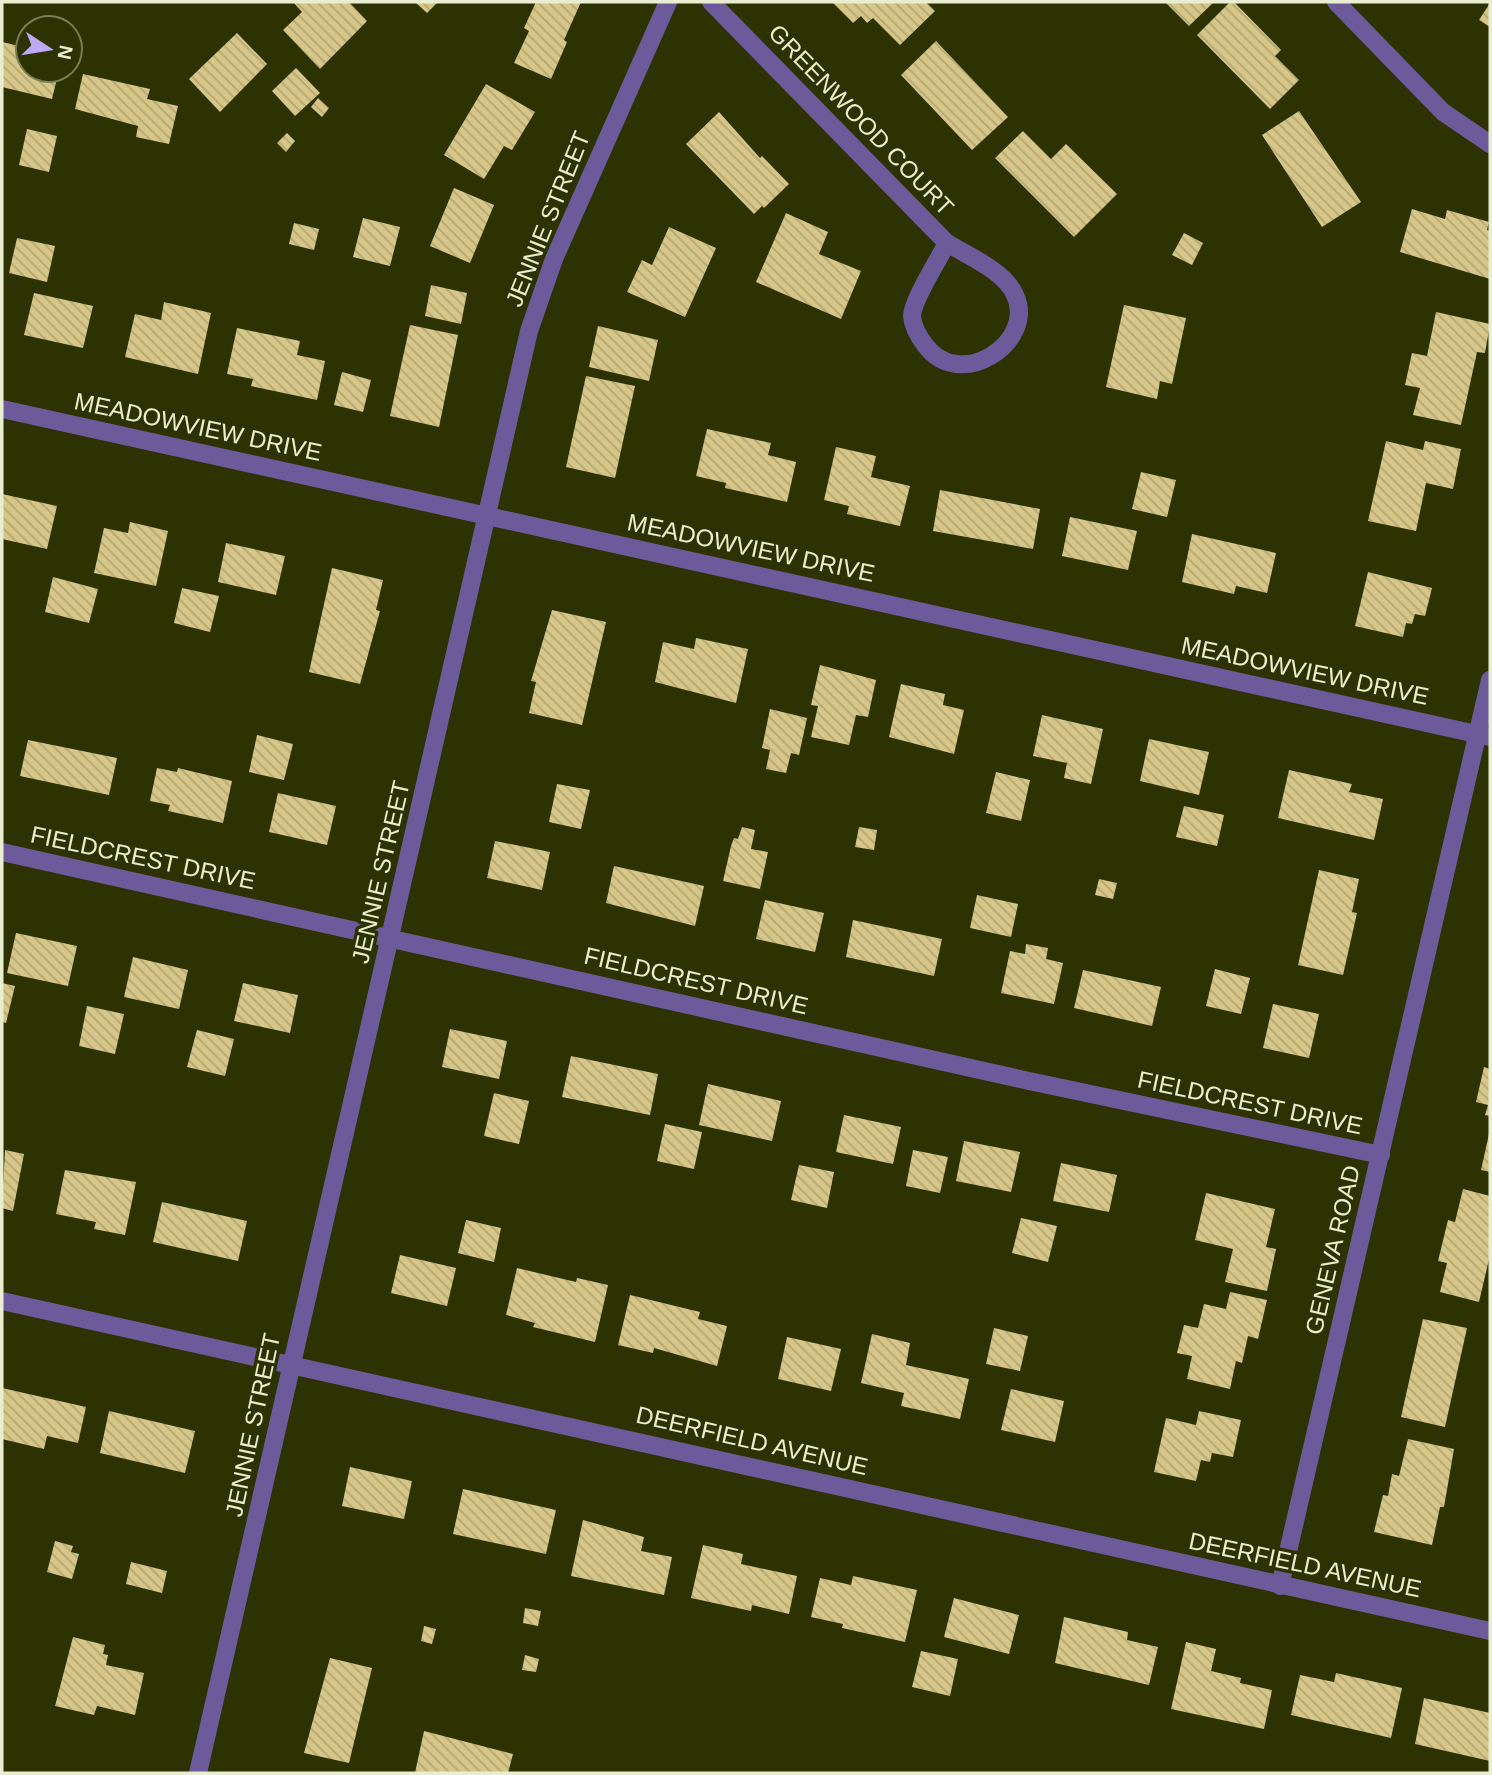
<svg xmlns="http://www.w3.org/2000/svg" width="1492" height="1775" viewBox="0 0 1492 1775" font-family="Helvetica,sans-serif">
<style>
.building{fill:url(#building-back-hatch)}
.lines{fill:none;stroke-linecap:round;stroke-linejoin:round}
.minor{stroke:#6d5a9b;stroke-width:18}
.labels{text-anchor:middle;stroke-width:7;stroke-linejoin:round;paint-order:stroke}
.street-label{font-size:24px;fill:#e8eecf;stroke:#2d3202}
</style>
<defs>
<pattern id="building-back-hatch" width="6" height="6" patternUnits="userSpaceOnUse" patternTransform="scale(1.75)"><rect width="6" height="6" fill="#d6c687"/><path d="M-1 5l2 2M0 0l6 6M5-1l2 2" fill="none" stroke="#b2a675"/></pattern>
</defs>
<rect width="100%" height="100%" fill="#2d3202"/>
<g class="building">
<polygon points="293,2 349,2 367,21 320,69 283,30 302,12"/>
<polygon points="415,2 438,2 427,13"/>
<polygon points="536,2 581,2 564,40 567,42 551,79 514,63 529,31 524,28"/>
<polygon points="832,2 926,2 935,11 900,45 873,18 867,23 861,16 853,23"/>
<polygon points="1165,2 1214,2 1189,26"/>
<polygon points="1230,2 1234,2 1281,50 1275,56 1299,80 1270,109 1197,35"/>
<polygon points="1490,3 1490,27 1479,20"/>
<polygon points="237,33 267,64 220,112 189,79"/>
<polygon points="936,41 1008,117 972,150 901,75"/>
<polygon points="2,42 28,48 28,70 59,70 52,99 2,87"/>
<polygon points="296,68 320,93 295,116 272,91"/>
<polygon points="83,74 150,89 147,99 178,106 169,144 136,137 138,126 75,109"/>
<polygon points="486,84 535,112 512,150 504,146 484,179 444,155"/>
<polygon points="318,98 329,108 322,117 311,107"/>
<polygon points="1299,111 1361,202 1322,227 1262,135"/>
<polygon points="719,112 760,158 762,156 789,184 764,208 762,206 754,214 686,144"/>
<polygon points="27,129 57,136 49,172 19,165"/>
<polygon points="1023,131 1051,159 1066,144 1117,194 1074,237 995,158"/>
<polygon points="287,133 295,141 286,152 277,143"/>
<polygon points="454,188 494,205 470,263 430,246"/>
<polygon points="1412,209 1445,219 1447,210 1489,222 1487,230 1490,231 1490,279 1400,252"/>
<polygon points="786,213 828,232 819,254 861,271 841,319 756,282"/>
<polygon points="363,218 400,227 390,266 353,257"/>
<polygon points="294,223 319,229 314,250 289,244"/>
<polygon points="669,227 716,248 685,317 627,292 642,260 652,265"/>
<polygon points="1184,233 1203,243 1192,265 1172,255"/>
<polygon points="17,238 55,246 47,282 9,273"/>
<polygon points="431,285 467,293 461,324 425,316"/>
<polygon points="34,293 93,306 83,348 24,335"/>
<polygon points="164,302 211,313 198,374 125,357 135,314 161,320"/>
<polygon points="1124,305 1186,318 1172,384 1160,381 1157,399 1106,387"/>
<polygon points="1436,312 1490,324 1485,353 1477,352 1461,425 1413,415 1420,388 1405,385 1412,353 1427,356"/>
<polygon points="410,325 458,335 439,427 390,416"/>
<polygon points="598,326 658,340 649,381 589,367"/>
<polygon points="237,328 300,341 297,355 325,361 317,400 251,386 253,379 227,374"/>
<polygon points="342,372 371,380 363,412 334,405"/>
<polygon points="586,376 635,386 615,478 566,467"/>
<polygon points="707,429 771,443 768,455 796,462 787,502 725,488 726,483 696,476"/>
<polygon points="1386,441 1423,450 1425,441 1461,449 1453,489 1426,483 1416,531 1368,521"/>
<polygon points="836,447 876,456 871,477 910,486 900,526 847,514 849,506 824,500"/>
<polygon points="1141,472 1176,480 1167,517 1132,509"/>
<polygon points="940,490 1040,509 1033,549 933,531"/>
<polygon points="2,494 57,506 47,549 2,539"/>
<polygon points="1070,517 1137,531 1128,570 1062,556"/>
<polygon points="130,522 168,531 156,586 94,573 104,528 128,533"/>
<polygon points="1192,534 1276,553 1267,593 1236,586 1234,594 1182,582"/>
<polygon points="226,543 285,556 276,595 218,582"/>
<polygon points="332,568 383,580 376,610 380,611 360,684 309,672"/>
<polygon points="1368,572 1432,588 1425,616 1415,614 1412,624 1406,623 1403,637 1355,626"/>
<polygon points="53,577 98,589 89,623 45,612"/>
<polygon points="182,588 219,596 210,632 174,623"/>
<polygon points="552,610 606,622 582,725 529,713 536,682 531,681"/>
<polygon points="696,638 748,649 736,703 655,682 663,642 694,649"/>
<polygon points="820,665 876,680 868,717 856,715 849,745 811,737 818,706 811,705"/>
<polygon points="901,684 945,694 943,705 964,710 954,754 889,737"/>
<polygon points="770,709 807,718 799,755 791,753 786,773 766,769 770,750 762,748"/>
<polygon points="1042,715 1103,729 1091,784 1064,778 1067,763 1033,756"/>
<polygon points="257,735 293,744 284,780 249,772"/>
<polygon points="1149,739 1209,752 1199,795 1140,781"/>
<polygon points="28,740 117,758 109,795 20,776"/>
<polygon points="157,768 177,772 178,768 232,781 223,823 168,811 170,805 150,801"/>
<polygon points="1289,770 1352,784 1349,792 1383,799 1374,840 1278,818"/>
<polygon points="996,772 1030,780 1021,821 986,813"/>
<polygon points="557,784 590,790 581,829 549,822"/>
<polygon points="278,793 336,806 327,845 269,832"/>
<polygon points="1184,806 1224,815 1217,846 1176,837"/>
<polygon points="742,827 755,830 751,849 768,852 760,889 723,881 731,846 734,838 738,839"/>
<polygon points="859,827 877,830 874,850 855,847"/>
<polygon points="495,841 550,852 542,890 487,878"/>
<polygon points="614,866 704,886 695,926 606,903"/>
<polygon points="1319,870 1359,879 1352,912 1357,913 1343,975 1298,965"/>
<polygon points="1099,879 1117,883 1113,899 1095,895"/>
<polygon points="977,895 1018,904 1011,937 970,928"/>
<polygon points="765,900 824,913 815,952 756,939"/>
<polygon points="853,920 942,939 934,976 846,957"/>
<polygon points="16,933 77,946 68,986 7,973"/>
<polygon points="1026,944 1048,948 1046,959 1063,963 1054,1004 1001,993 1010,951 1025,954"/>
<polygon points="133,957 188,970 179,1009 124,997"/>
<polygon points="1215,969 1250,978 1241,1014 1206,1006"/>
<polygon points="1083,970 1161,987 1152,1026 1074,1008"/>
<polygon points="2,983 15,986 6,1023 2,1022"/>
<polygon points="243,983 298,995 290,1033 234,1021"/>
<polygon points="1273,1004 1319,1014 1309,1058 1263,1048"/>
<polygon points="87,1006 124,1014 115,1054 79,1046"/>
<polygon points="450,1029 507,1041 499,1079 442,1067"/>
<polygon points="197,1030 234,1039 225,1076 187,1067"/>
<polygon points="571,1056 658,1074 650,1115 562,1097"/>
<polygon points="1484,1067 1490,1069 1490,1116 1485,1115 1488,1105 1476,1102"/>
<polygon points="708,1084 781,1101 772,1141 699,1125"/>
<polygon points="494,1093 529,1101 519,1144 484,1136"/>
<polygon points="844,1115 901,1127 893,1164 836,1152"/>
<polygon points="665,1124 702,1132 694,1169 657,1161"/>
<polygon points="1489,1134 1490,1134 1490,1172 1481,1170"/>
<polygon points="964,1141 1020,1152 1011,1192 956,1181"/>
<polygon points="5,1150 24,1154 13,1211 2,1208"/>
<polygon points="913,1150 948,1157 940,1193 906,1186"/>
<polygon points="1061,1163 1117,1175 1109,1212 1053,1201"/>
<polygon points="799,1165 834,1172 827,1208 791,1200"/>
<polygon points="65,1170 136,1182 125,1235 94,1229 96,1222 56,1214"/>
<polygon points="1463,1189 1490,1196 1490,1255 1479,1302 1440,1292 1447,1263 1438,1261 1448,1220 1455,1222"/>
<polygon points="1206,1193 1275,1209 1266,1247 1276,1249 1267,1291 1225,1282 1233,1249 1195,1240"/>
<polygon points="162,1202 247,1221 238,1261 153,1242"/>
<polygon points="1021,1218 1057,1226 1048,1262 1012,1253"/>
<polygon points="466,1220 501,1228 494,1262 458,1253"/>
<polygon points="400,1255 456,1268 447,1306 391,1293"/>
<polygon points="517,1268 576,1282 577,1278 608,1285 595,1342 533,1327 535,1323 506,1315"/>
<polygon points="1230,1292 1267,1300 1258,1339 1248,1336 1242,1363 1236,1361 1230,1389 1187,1379 1192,1356 1177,1353 1184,1325 1198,1328 1204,1304 1226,1309"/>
<polygon points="630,1295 700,1312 698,1319 727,1326 717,1366 654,1348 653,1353 618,1345"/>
<polygon points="1423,1319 1467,1328 1445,1427 1401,1417"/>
<polygon points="994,1328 1028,1336 1020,1371 986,1364"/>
<polygon points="872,1334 910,1343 906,1365 969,1379 960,1419 901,1406 904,1393 861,1383"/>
<polygon points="787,1337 841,1349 831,1391 778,1379"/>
<polygon points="2,1388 86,1407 78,1443 47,1436 44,1449 2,1439"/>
<polygon points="1011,1389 1064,1401 1055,1442 1001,1430"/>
<polygon points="109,1411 195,1431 185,1473 100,1453"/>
<polygon points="1199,1411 1241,1420 1233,1457 1212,1453 1210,1462 1201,1460 1196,1481 1154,1472 1166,1418 1196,1425"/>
<polygon points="1408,1439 1454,1449 1444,1507 1440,1507 1432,1545 1374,1532 1383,1495 1388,1496 1392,1474 1399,1476"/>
<polygon points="350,1467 412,1481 404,1519 342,1506"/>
<polygon points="463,1489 556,1510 546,1554 453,1534"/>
<polygon points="583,1520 644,1537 641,1551 672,1557 664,1595 571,1576"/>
<polygon points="55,1541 73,1546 71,1552 79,1554 72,1579 47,1572"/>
<polygon points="703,1545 743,1554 741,1564 797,1576 789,1614 752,1605 751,1611 691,1598"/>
<polygon points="131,1562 167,1571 162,1593 126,1584"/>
<polygon points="853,1576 917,1590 905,1642 842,1628 843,1624 811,1617 820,1578 851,1585"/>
<polygon points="954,1598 1019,1615 1009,1654 944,1637"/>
<polygon points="525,1608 541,1611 538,1626 523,1623"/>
<polygon points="1064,1617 1128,1632 1127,1640 1158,1647 1149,1685 1055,1663"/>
<polygon points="424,1626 436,1629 432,1644 421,1641"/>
<polygon points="73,1637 105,1645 103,1654 108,1655 106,1665 144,1673 135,1715 97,1706 94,1715 55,1706"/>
<polygon points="1186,1642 1216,1649 1211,1671 1241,1678 1240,1683 1272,1690 1264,1729 1171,1709"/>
<polygon points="921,1651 958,1659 950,1696 912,1687"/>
<polygon points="525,1655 539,1659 536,1672 522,1670"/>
<polygon points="330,1658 372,1668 349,1763 304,1753"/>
<polygon points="1336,1673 1402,1688 1391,1738 1291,1715 1300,1675 1334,1682"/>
<polygon points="1424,1698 1490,1713 1490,1761 1415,1744"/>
<polygon points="424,1731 513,1754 508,1773 415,1773"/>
</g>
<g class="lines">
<g class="minor">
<polyline points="711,2 947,243"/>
<polyline points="1336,2 1443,112 1490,144"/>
<path d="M947 243C968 256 1005 271 1015 295 1037 342 960 393 925 345 918 336 913 327 912 316 912 301 939 259 947 243Z"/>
<polyline points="2,409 1490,737"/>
<polyline points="2,852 1029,1081 1381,1155"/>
<polyline points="2,1301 1490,1631"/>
<polyline points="1280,1586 1490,680"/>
<polyline points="198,1773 529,331 554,259 668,2"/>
</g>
</g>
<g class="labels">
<g class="street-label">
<text transform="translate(861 120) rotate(46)" y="8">GREENWOOD COURT</text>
<text transform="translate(548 219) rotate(-68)" y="8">JENNIE STREET</text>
<text transform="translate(198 427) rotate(12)" y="8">MEADOWVIEW DRIVE</text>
<text transform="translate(751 548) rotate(12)" y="8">MEADOWVIEW DRIVE</text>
<text transform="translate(1305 671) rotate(12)" y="8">MEADOWVIEW DRIVE</text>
<text transform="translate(143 858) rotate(12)" y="8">FIELDCREST DRIVE</text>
<text transform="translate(381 872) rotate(-77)" y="8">JENNIE STREET</text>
<text transform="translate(696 981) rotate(13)" y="8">FIELDCREST DRIVE</text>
<text transform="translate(1250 1103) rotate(12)" y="8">FIELDCREST DRIVE</text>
<text transform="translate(1333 1250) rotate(-77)" y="8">GENEVA ROAD</text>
<text transform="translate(253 1425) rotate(-78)" y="8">JENNIE STREET</text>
<text transform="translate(752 1441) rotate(13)" y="8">DEERFIELD AVENUE</text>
<text transform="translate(1305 1565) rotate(12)" y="8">DEERFIELD AVENUE</text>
</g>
</g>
<rect width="1492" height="1775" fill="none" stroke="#e8eecf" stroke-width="7"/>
<g transform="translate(49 49) rotate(102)"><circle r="33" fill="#2d3202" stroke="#787d54" stroke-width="2"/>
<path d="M0-5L12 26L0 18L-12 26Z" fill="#bda9f5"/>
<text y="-10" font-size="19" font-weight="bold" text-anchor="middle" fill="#e8eecf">N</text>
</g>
</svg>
